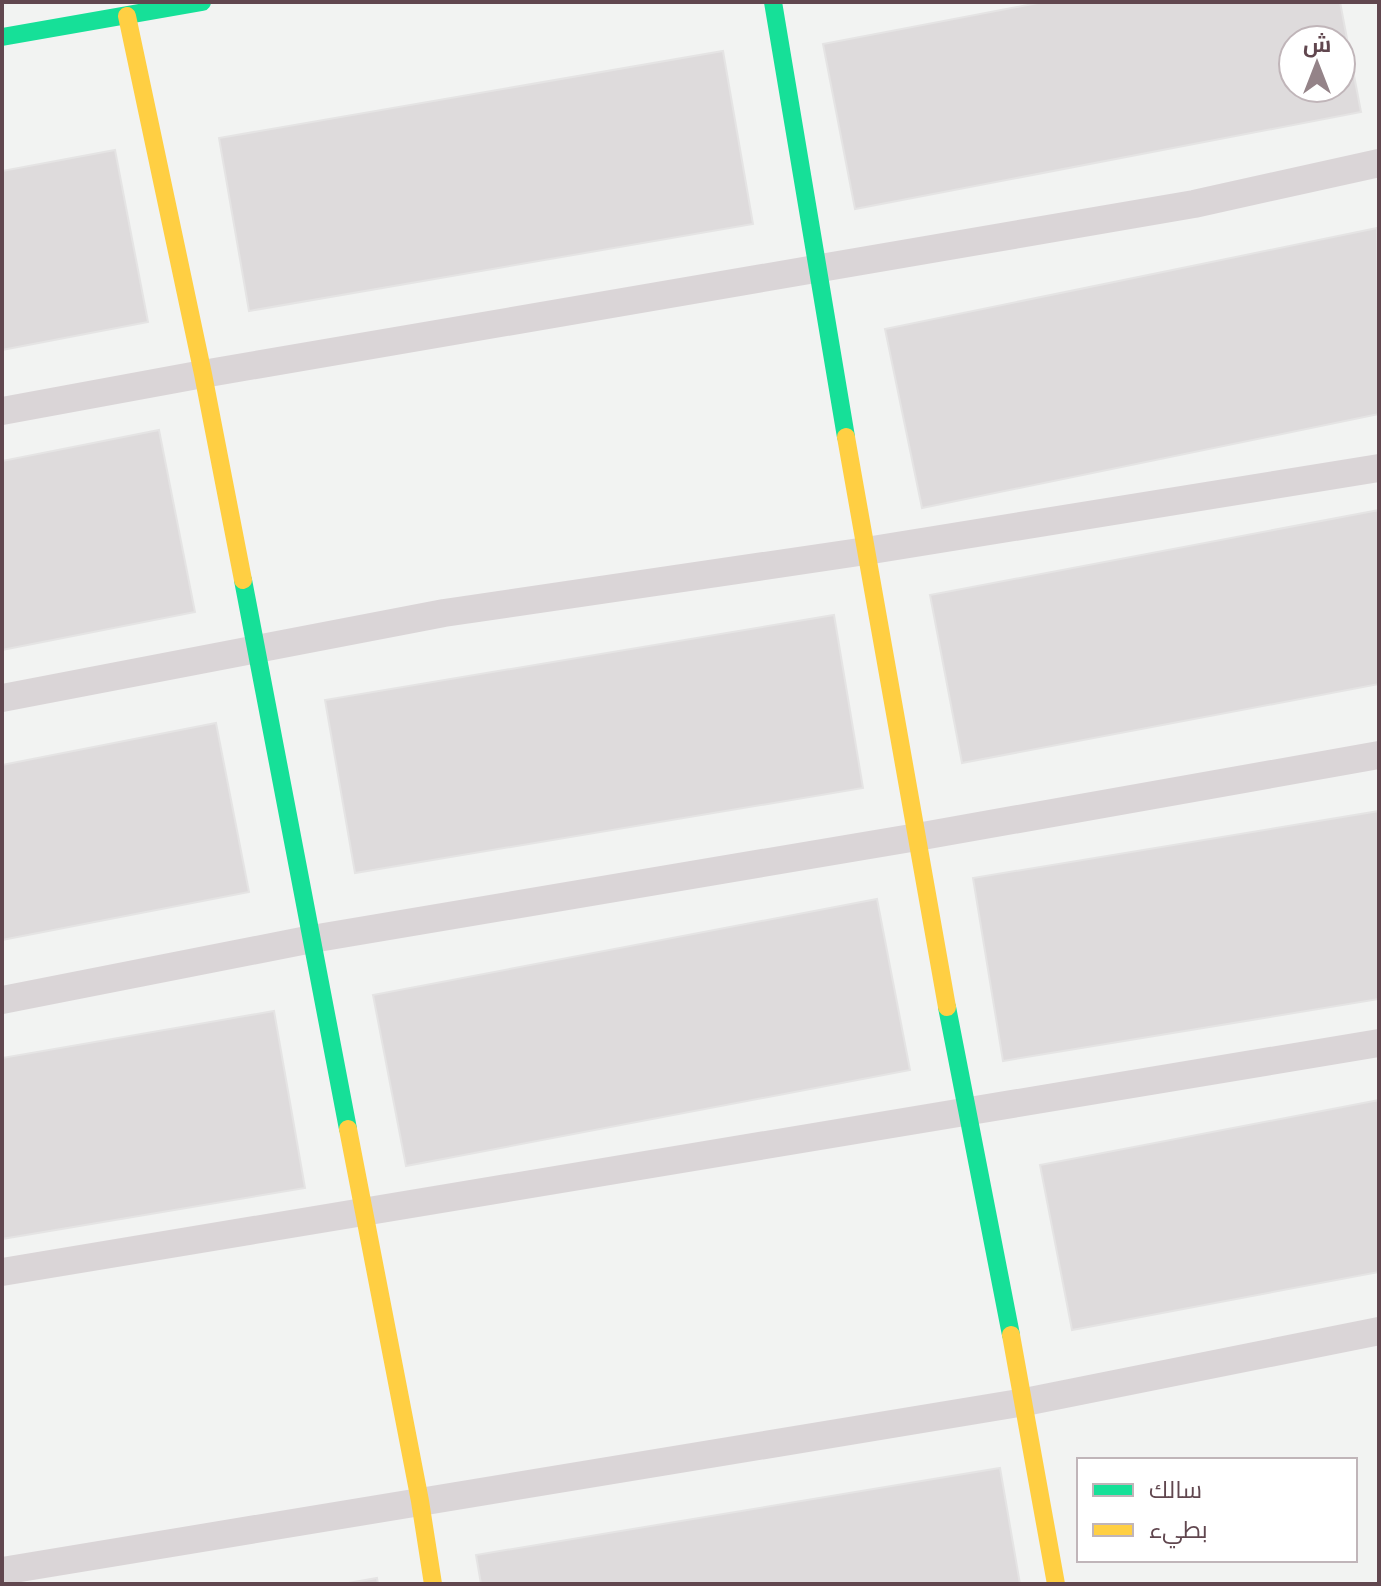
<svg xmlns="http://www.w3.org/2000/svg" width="1381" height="1586" viewBox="0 0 1381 1586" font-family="'Roboto Condensed',Cairo,sans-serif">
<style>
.building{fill:#dedbdc;stroke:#e5e4e4;stroke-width:2;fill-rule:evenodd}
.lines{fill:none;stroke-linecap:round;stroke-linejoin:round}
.street{stroke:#dad5d7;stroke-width:28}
.fast{stroke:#16e098;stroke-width:18}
.slow{stroke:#ffcf43;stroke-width:18}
</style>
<rect width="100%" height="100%" fill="#f2f3f2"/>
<g class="building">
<path d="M1043 2H1340L1361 112 855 209 823 44ZM1293 40H1341V88H1293Z"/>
<polygon points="723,51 753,224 249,311 219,138"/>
<polygon points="115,150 148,322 2,350 2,171"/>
<polygon points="1377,228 1379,414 922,508 885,329"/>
<polygon points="159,430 195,612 2,650 2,461"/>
<polygon points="1379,510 1379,684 962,763 930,595"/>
<polygon points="834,615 863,788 355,873 325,700"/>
<polygon points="216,723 249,892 2,940 2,765"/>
<polygon points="1379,811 1379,999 1003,1061 973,878"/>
<polygon points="877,899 910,1070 406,1166 373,995"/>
<polygon points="274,1011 305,1188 2,1239 2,1058"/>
<polygon points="1379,1100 1379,1272 1072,1330 1040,1165"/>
<polygon points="1000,1468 1020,1584 481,1584 476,1555"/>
<polygon points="377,1578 378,1584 343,1584"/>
</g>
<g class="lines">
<g class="street">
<polyline points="2,411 203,374 1194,204 1379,163"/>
<polyline points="2,698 444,613 866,551 1379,468"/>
<polyline points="2,1000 312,939 917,837 1379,755"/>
<polyline points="2,1272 1379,1043"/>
<polyline points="2,1571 1025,1402 1379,1331"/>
</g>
<g class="fast">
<polyline points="773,2 846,437"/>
<polyline points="2,37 202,2"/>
<polyline points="243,580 348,1129"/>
<polyline points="947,1007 1011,1335"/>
</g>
<g class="slow">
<polyline points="127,16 203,374 243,580"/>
<polyline points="846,437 947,1007"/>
<polyline points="348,1129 420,1501 433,1584"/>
<polyline points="1011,1335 1056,1584"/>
</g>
</g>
<rect width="1381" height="1586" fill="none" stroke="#61474f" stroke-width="8"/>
<rect x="1077" y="1458" width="280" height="104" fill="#ffffff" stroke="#c0b5b9" stroke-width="2"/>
<rect x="1093" y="1484" width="40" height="12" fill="#16e098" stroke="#c0b5b9" stroke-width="2"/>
<text x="1149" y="1498" font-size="24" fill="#61474f">سالك</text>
<rect x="1093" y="1524" width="40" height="12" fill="#ffcf43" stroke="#c0b5b9" stroke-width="2"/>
<text x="1149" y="1538" font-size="24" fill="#61474f">بطيء</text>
<g transform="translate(1317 64)"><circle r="38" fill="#ffffff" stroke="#c0b5b9" stroke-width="2"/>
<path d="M0-6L14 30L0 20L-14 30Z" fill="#948388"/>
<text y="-12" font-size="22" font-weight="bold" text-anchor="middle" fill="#61474f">ش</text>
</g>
</svg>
